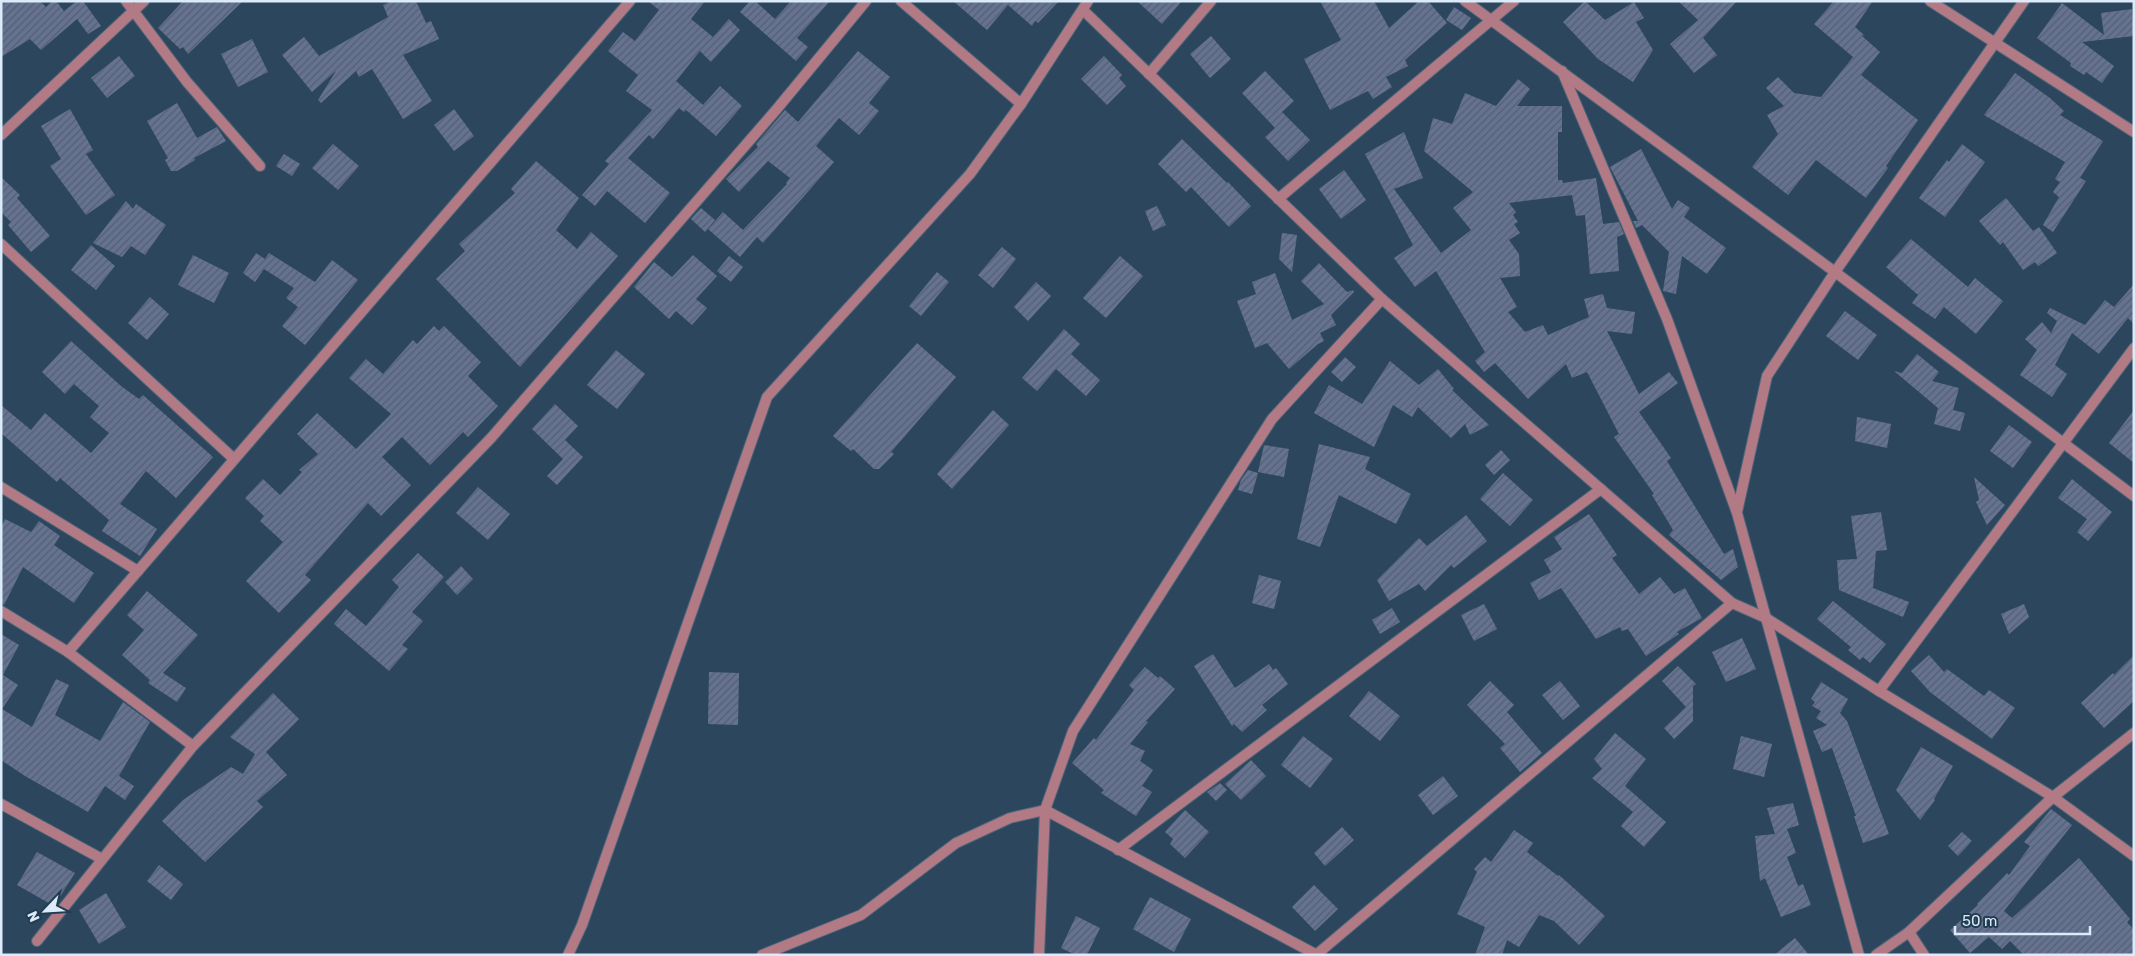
<svg xmlns="http://www.w3.org/2000/svg" width="2135" height="956" viewBox="0 0 2135 956" font-family="Rubik,sans-serif">
<style>
.building{fill:url(#building-hatch)}
.lines{fill:none;stroke-linecap:round;stroke-linejoin:round}
.street-casing{stroke:#4c6579;stroke-width:12}
.street{stroke:#b27a85;stroke-width:10}
</style>
<defs>
<pattern id="building-hatch" width="6" height="6" patternUnits="userSpaceOnUse" patternTransform="scale(1.25)"><rect width="6" height="6" fill="#657391"/><path d="M-1 1l2-2M0 6l6-6M5 7l2-2" fill="none" stroke="#555f72"/></pattern>
</defs>
<rect width="100%" height="100%" fill="#2c475d"/>
<g class="building">
<polygon points="1,1 40,1 46,7 52,1 56,1 64,11 77,1 83,1 101,26 88,34 77,19 41,50 30,39 1,57"/>
<polygon points="183,1 243,1 188,54 183,47 180,49 158,28"/>
<polygon points="391,1 416,1 426,23 431,21 439,39 403,55 432,101 403,119 372,69 359,77 356,71 321,103 318,100 336,71 312,92 282,55 304,37 319,56 388,17 383,5"/>
<polygon points="648,1 705,1 691,19 713,37 729,19 740,30 711,62 700,51 676,81 703,105 720,86 742,106 716,136 686,110 684,112 679,108 653,139 649,135 628,158 670,193 645,223 607,191 595,206 582,195 609,164 605,161 652,110 626,91 638,75 608,51 623,32 635,41 659,10"/>
<polygon points="750,1 755,1 775,19 791,1 830,1 797,38 808,47 796,61 740,12"/>
<polygon points="953,1 1059,1 1038,23 1035,21 1032,26 1008,5 987,30"/>
<polygon points="1137,1 1182,1 1162,24"/>
<polygon points="1320,1 1374,1 1389,28 1419,1 1428,1 1447,23 1405,60 1408,66 1386,77 1392,87 1373,99 1368,91 1330,110 1304,59 1341,40"/>
<polygon points="1585,1 1605,20 1634,2 1644,18 1636,22 1653,50 1633,82 1598,59 1563,22"/>
<polygon points="1678,1 1737,1 1703,38 1717,55 1694,73 1670,44 1698,20"/>
<polygon points="1834,1 1873,1 1855,27 1864,35 1862,36 1880,52 1861,75 1918,120 1886,166 1888,168 1866,198 1816,160 1788,195 1752,167 1778,134 1767,115 1784,106 1766,88 1778,77 1794,93 1821,97 1853,57 1814,24"/>
<polygon points="2062,3 2104,35 2101,13 2132,9 2134,36 2082,42 2114,66 2102,83 2086,72 2084,75 2070,66 2071,63 2037,38"/>
<polygon points="1454,7 1471,18 1462,30 1446,20"/>
<polygon points="1211,36 1231,59 1210,78 1190,54"/>
<polygon points="252,39 268,72 238,87 221,54"/>
<polygon points="858,51 890,77 869,103 879,111 859,135 839,118 816,146 834,162 763,243 757,237 740,257 708,229 723,212 743,230 787,184 786,183 790,178 768,161 739,192 726,179 758,147 756,144 785,110 798,122"/>
<polygon points="119,56 135,76 107,98 91,78"/>
<polygon points="1104,56 1122,75 1119,78 1126,86 1107,105 1081,79"/>
<polygon points="1265,71 1294,101 1282,112 1310,140 1288,161 1265,137 1275,128 1242,93"/>
<polygon points="2015,73 2050,98 2064,111 2060,115 2103,141 2080,178 2086,181 2053,232 2043,225 2059,197 2053,192 2060,182 2055,179 2065,162 1984,115"/>
<polygon points="1518,79 1530,89 1517,106 1562,106 1562,132 1558,132 1558,180 1562,180 1563,183 1596,178 1603,224 1619,222 1624,234 1617,237 1619,271 1590,274 1585,215 1576,216 1572,195 1509,203 1516,212 1513,215 1518,222 1514,224 1520,233 1509,240 1519,254 1520,276 1500,278 1517,307 1508,312 1525,332 1543,325 1548,335 1589,317 1584,299 1603,294 1607,308 1635,312 1632,334 1607,331 1639,394 1669,372 1678,383 1639,412 1671,458 1667,461 1724,554 1733,549 1738,567 1721,580 1669,535 1673,530 1652,495 1654,494 1614,437 1619,434 1587,372 1572,378 1566,364 1528,399 1495,363 1484,372 1475,361 1485,352 1436,271 1415,287 1394,258 1413,245 1365,154 1404,132 1423,178 1394,189 1441,253 1471,230 1453,208 1473,192 1424,151 1433,118 1452,124 1465,93 1496,106"/>
<polygon points="177,103 197,138 217,127 226,141 194,158 195,160 177,171 171,171 165,160 168,158 147,121"/>
<polygon points="70,109 93,150 86,154 115,195 86,215 50,166 61,159 41,126"/>
<polygon points="454,109 474,136 454,151 434,125"/>
<polygon points="1182,139 1227,183 1228,182 1251,206 1229,227 1191,187 1186,192 1158,164"/>
<polygon points="333,144 359,166 338,190 312,168"/>
<polygon points="1962,144 1985,162 1945,217 1919,198 1947,160 1949,162"/>
<polygon points="1641,149 1672,209 1678,200 1690,208 1684,217 1726,248 1707,274 1682,256 1676,294 1663,291 1669,252 1642,225 1636,228 1633,221 1638,221 1610,167"/>
<polygon points="284,154 300,164 292,176 276,166"/>
<polygon points="536,161 579,198 556,230 577,249 591,232 618,256 520,367 436,279 465,251 459,244 515,193 511,189"/>
<polygon points="1344,170 1366,200 1341,219 1319,189"/>
<polygon points="1,177 20,195 17,198 50,236 31,252 8,225 11,222 1,212"/>
<polygon points="2006,198 2033,231 2039,227 2057,253 2038,266 2035,262 2023,270 2003,242 2000,245 1979,221"/>
<polygon points="126,201 133,209 136,204 166,225 145,255 131,246 122,257 93,243"/>
<polygon points="1157,206 1166,225 1153,231 1145,211"/>
<polygon points="701,208 715,220 705,232 691,219"/>
<polygon points="1282,233 1297,235 1292,272 1279,259"/>
<polygon points="1911,239 1968,287 1975,278 2003,301 1976,334 1944,307 1935,319 1912,303 1918,295 1886,267"/>
<polygon points="91,245 115,266 96,290 71,270"/>
<polygon points="1002,247 1016,259 993,288 978,275"/>
<polygon points="256,253 265,259 269,253 315,282 332,260 358,280 305,345 282,326 298,307 286,298 294,288 264,269 255,282 243,273"/>
<polygon points="193,255 229,273 214,303 178,285"/>
<polygon points="693,255 717,276 696,299 707,308 692,325 676,311 669,319 634,287 654,262 672,277"/>
<polygon points="729,256 743,267 731,282 717,271"/>
<polygon points="1120,256 1143,276 1106,318 1083,298"/>
<polygon points="1319,263 1347,292 1353,290 1354,292 1331,315 1336,325 1320,333 1324,341 1318,344 1289,369 1267,343 1255,348 1237,301 1256,294 1252,282 1275,273 1292,320 1324,304 1301,281"/>
<polygon points="937,272 949,282 921,316 909,306"/>
<polygon points="1036,282 1051,296 1028,321 1014,307"/>
<polygon points="2134,284 2134,324 2128,318 2099,354 2072,333 2055,365 2067,374 2052,397 2020,375 2037,350 2025,339 2042,322 2051,333 2057,321 2047,313 2050,308 2085,325 2105,300 2114,307"/>
<polygon points="150,297 169,314 147,340 128,323"/>
<polygon points="1845,311 1877,335 1858,360 1826,336"/>
<polygon points="434,326 439,331 444,326 481,362 468,376 498,406 468,437 463,432 430,465 402,437 382,457 411,485 381,516 368,503 305,575 311,580 279,613 246,581 283,542 260,521 264,516 245,498 263,479 280,495 302,472 299,470 318,454 297,434 317,413 356,449 391,414 349,378 366,359 383,374 413,340 417,344"/>
<polygon points="1064,329 1080,344 1071,354 1100,380 1086,396 1056,369 1037,391 1022,378"/>
<polygon points="71,341 121,386 139,399 143,395 213,457 176,498 146,471 120,504 157,529 140,556 102,531 109,520 60,478 57,482 1,433 1,405 31,430 45,413 91,453 109,433 90,417 99,406 74,384 65,394 42,372"/>
<polygon points="917,343 956,377 891,452 894,454 879,469 874,469 853,449 851,451 833,436"/>
<polygon points="616,350 645,374 617,409 587,385"/>
<polygon points="1917,354 1939,372 1932,381 1959,388 1953,410 1965,413 1960,431 1934,424 1938,408 1894,371 1902,373"/>
<polygon points="1345,357 1356,367 1342,382 1331,372"/>
<polygon points="1390,361 1419,385 1438,369 1454,389 1452,390 1489,425 1470,435 1465,424 1451,438 1418,407 1412,417 1393,405 1374,447 1314,413 1329,385 1362,404"/>
<polygon points="555,404 578,426 565,440 583,457 557,485 547,476 563,459 532,429"/>
<polygon points="993,410 1009,425 952,489 937,474"/>
<polygon points="2134,410 2134,463 2109,443"/>
<polygon points="1857,417 1891,424 1887,448 1855,441"/>
<polygon points="2009,425 2032,442 2013,468 1990,451"/>
<polygon points="1319,444 1370,457 1365,469 1411,494 1396,524 1339,495 1320,547 1297,539"/>
<polygon points="1264,445 1289,449 1284,477 1258,472"/>
<polygon points="1501,450 1510,460 1494,475 1485,465"/>
<polygon points="1248,470 1258,473 1252,494 1238,490 1241,480"/>
<polygon points="1503,473 1533,500 1510,526 1480,499"/>
<polygon points="1974,477 2005,505 1987,525 1976,502 1979,500"/>
<polygon points="2072,479 2112,512 2088,541 2077,532 2087,519 2058,498"/>
<polygon points="478,487 510,514 488,540 456,513"/>
<polygon points="1881,512 1887,550 1876,551 1873,588 1909,602 1903,617 1839,590 1837,560 1857,559 1851,516"/>
<polygon points="1589,514 1617,555 1612,558 1639,594 1660,577 1674,594 1685,588 1702,618 1677,632 1679,634 1646,656 1628,629 1622,631 1620,627 1596,639 1561,588 1539,600 1530,583 1551,572 1544,560 1562,549 1554,537"/>
<polygon points="1466,515 1487,541 1454,568 1451,565 1425,591 1419,584 1389,601 1377,580 1419,538 1427,546"/>
<polygon points="5,519 31,532 39,521 60,536 54,545 94,573 74,603 23,567 4,605 1,604 1,527"/>
<polygon points="418,553 444,577 412,612 423,621 402,645 408,649 389,671 334,624 346,609 366,626 399,587 392,580"/>
<polygon points="461,566 473,579 457,595 445,582"/>
<polygon points="1259,575 1281,581 1274,609 1252,603"/>
<polygon points="147,591 198,635 163,673 186,688 177,702 148,683 150,680 122,655 144,630 127,615"/>
<polygon points="1833,601 1886,644 1870,663 1863,657 1860,660 1848,650 1851,647 1817,619"/>
<polygon points="1484,604 1497,629 1474,641 1461,615"/>
<polygon points="2024,604 2029,617 2009,634 2001,614"/>
<polygon points="1392,608 1400,622 1380,634 1372,620"/>
<polygon points="1,634 19,645 3,675 18,685 2,709 32,727 56,679 69,685 55,715 100,741 123,702 150,722 119,776 134,786 125,800 105,786 88,812 25,776 1,760"/>
<polygon points="1742,638 1756,669 1726,682 1712,652"/>
<polygon points="1213,654 1235,688 1269,664 1273,670 1276,668 1288,684 1262,705 1267,710 1242,732 1234,724 1232,726 1194,666"/>
<polygon points="1929,655 1944,672 1947,669 1984,696 1989,690 2015,708 1992,739 1930,692 1911,671"/>
<polygon points="2134,655 2134,701 2104,728 2081,703 2113,673 2114,675"/>
<polygon points="1678,666 1696,684 1693,686 1693,721 1674,739 1664,728 1686,707 1662,681"/>
<polygon points="1145,667 1158,678 1160,676 1175,689 1146,721 1148,722 1130,744 1145,751 1140,761 1153,770 1142,786 1152,792 1136,816 1101,793 1104,790 1072,763 1094,738 1096,740 1134,690 1129,685"/>
<polygon points="709,672 739,673 738,725 708,724"/>
<polygon points="1490,681 1514,705 1507,712 1542,753 1520,772 1500,748 1505,744 1467,705"/>
<polygon points="1560,681 1580,706 1563,720 1542,695"/>
<polygon points="1821,682 1848,699 1840,713 1847,721 1889,834 1863,843 1854,816 1856,816 1832,748 1822,752 1813,731 1827,725 1816,718 1821,711 1812,706 1815,702 1811,699"/>
<polygon points="1369,691 1400,716 1380,741 1349,716"/>
<polygon points="273,693 299,719 266,752 287,775 257,801 263,807 205,862 162,821 183,800 231,767 243,774 255,754 230,737"/>
<polygon points="1615,733 1646,759 1625,786 1666,822 1644,847 1621,826 1633,812 1592,778 1602,769 1594,759"/>
<polygon points="1303,736 1333,759 1310,788 1281,765"/>
<polygon points="1741,736 1772,744 1764,777 1733,769"/>
<polygon points="1921,747 1953,766 1934,799 1935,800 1920,820 1896,790"/>
<polygon points="1251,760 1266,776 1241,800 1225,784"/>
<polygon points="1443,776 1458,796 1433,815 1418,795"/>
<polygon points="1220,783 1227,790 1216,801 1207,792"/>
<polygon points="1793,803 1799,825 1787,829 1796,853 1787,857 1798,886 1803,884 1811,905 1781,917 1765,878 1760,881 1755,836 1775,834 1767,808"/>
<polygon points="2051,809 2072,825 2004,911 2012,918 2079,858 2130,919 2127,922 2134,930 2134,955 2024,955 2010,941 2002,949 1989,937 1970,953 1950,930 1978,905 1977,904 2007,873 2009,875 2030,846 2024,842"/>
<polygon points="1185,810 1209,832 1185,858 1170,844 1173,839 1165,832"/>
<polygon points="1342,827 1354,840 1325,866 1314,853"/>
<polygon points="1514,830 1533,843 1527,852 1558,876 1559,875 1605,916 1579,945 1554,921 1539,915 1519,947 1507,940 1502,955 1475,955 1485,927 1457,914 1477,872 1474,869 1485,857 1491,862"/>
<polygon points="1962,832 1972,841 1958,856 1948,846"/>
<polygon points="37,852 75,873 54,906 17,885"/>
<polygon points="159,865 183,884 171,900 147,881"/>
<polygon points="1314,885 1338,909 1315,931 1292,907"/>
<polygon points="106,893 126,927 99,944 79,910"/>
<polygon points="1150,897 1191,919 1174,952 1133,929"/>
<polygon points="1076,916 1100,928 1087,955 1076,955 1061,948"/>
<polygon points="1795,938 1809,955 1774,955"/>
</g>
<g class="lines">
<defs>
<g id="street">
<polyline points="126,1 187,82 260,166"/>
<polyline points="901,1 1021,104"/>
<polyline points="1465,1 1835,272 2134,496"/>
<polyline points="1930,1 2134,132"/>
<polyline points="1083,10 1382,299 1732,603 1766,618 1879,691 2053,797 2134,856"/>
<polyline points="1562,71 1667,319 1737,513 1859,955"/>
<polyline points="1149,74 1211,1"/>
<polyline points="1,135 144,1"/>
<polyline points="1278,199 1514,1"/>
<polyline points="1,244 234,459"/>
<polyline points="1,487 138,571"/>
<polyline points="1737,512 1767,376 1835,272 2024,1"/>
<polyline points="1,611 68,652 193,746"/>
<polyline points="68,652 630,1"/>
<polyline points="1879,691 2134,348"/>
<polyline points="1,804 102,859"/>
<polyline points="1118,850 1601,489"/>
<polyline points="1909,932 1924,955"/>
<polyline points="37,941 193,746 491,438 776,110 866,1"/>
<polyline points="568,955 582,925 767,397 970,174 1021,104 1088,1"/>
<polyline points="762,955 861,915 956,843 1010,818 1045,810 1317,955"/>
<polyline points="1039,955 1045,810 1073,731 1272,419 1382,299"/>
<polyline points="1316,955 1732,603"/>
<polyline points="1876,955 1909,932 2053,797 2134,733"/>
</g>
</defs>
<use href="#street" class="street-casing"/>
<use href="#street" class="street"/>
</g>
<rect width="2135" height="956" fill="none" stroke="#dcebf9" stroke-width="5"/>
<g transform="translate(45 911) rotate(245)" stroke="#223c52" stroke-width="4" paint-order="stroke">
<path d="M0-4L9 19L0 12L-9 19Z" fill="#dcebf9"/>
<text y="-8" font-size="14" font-weight="bold" text-anchor="middle" fill="#dcebf9">N</text>
</g>
<path d="M1955 926v8h135v-8" fill="none" stroke="#dcebf9" stroke-width="2.5"/>
<text x="1962" y="926" font-size="15" fill="#dcebf9" stroke="#223c52" stroke-width="4" paint-order="stroke">50 m</text>
</svg>
